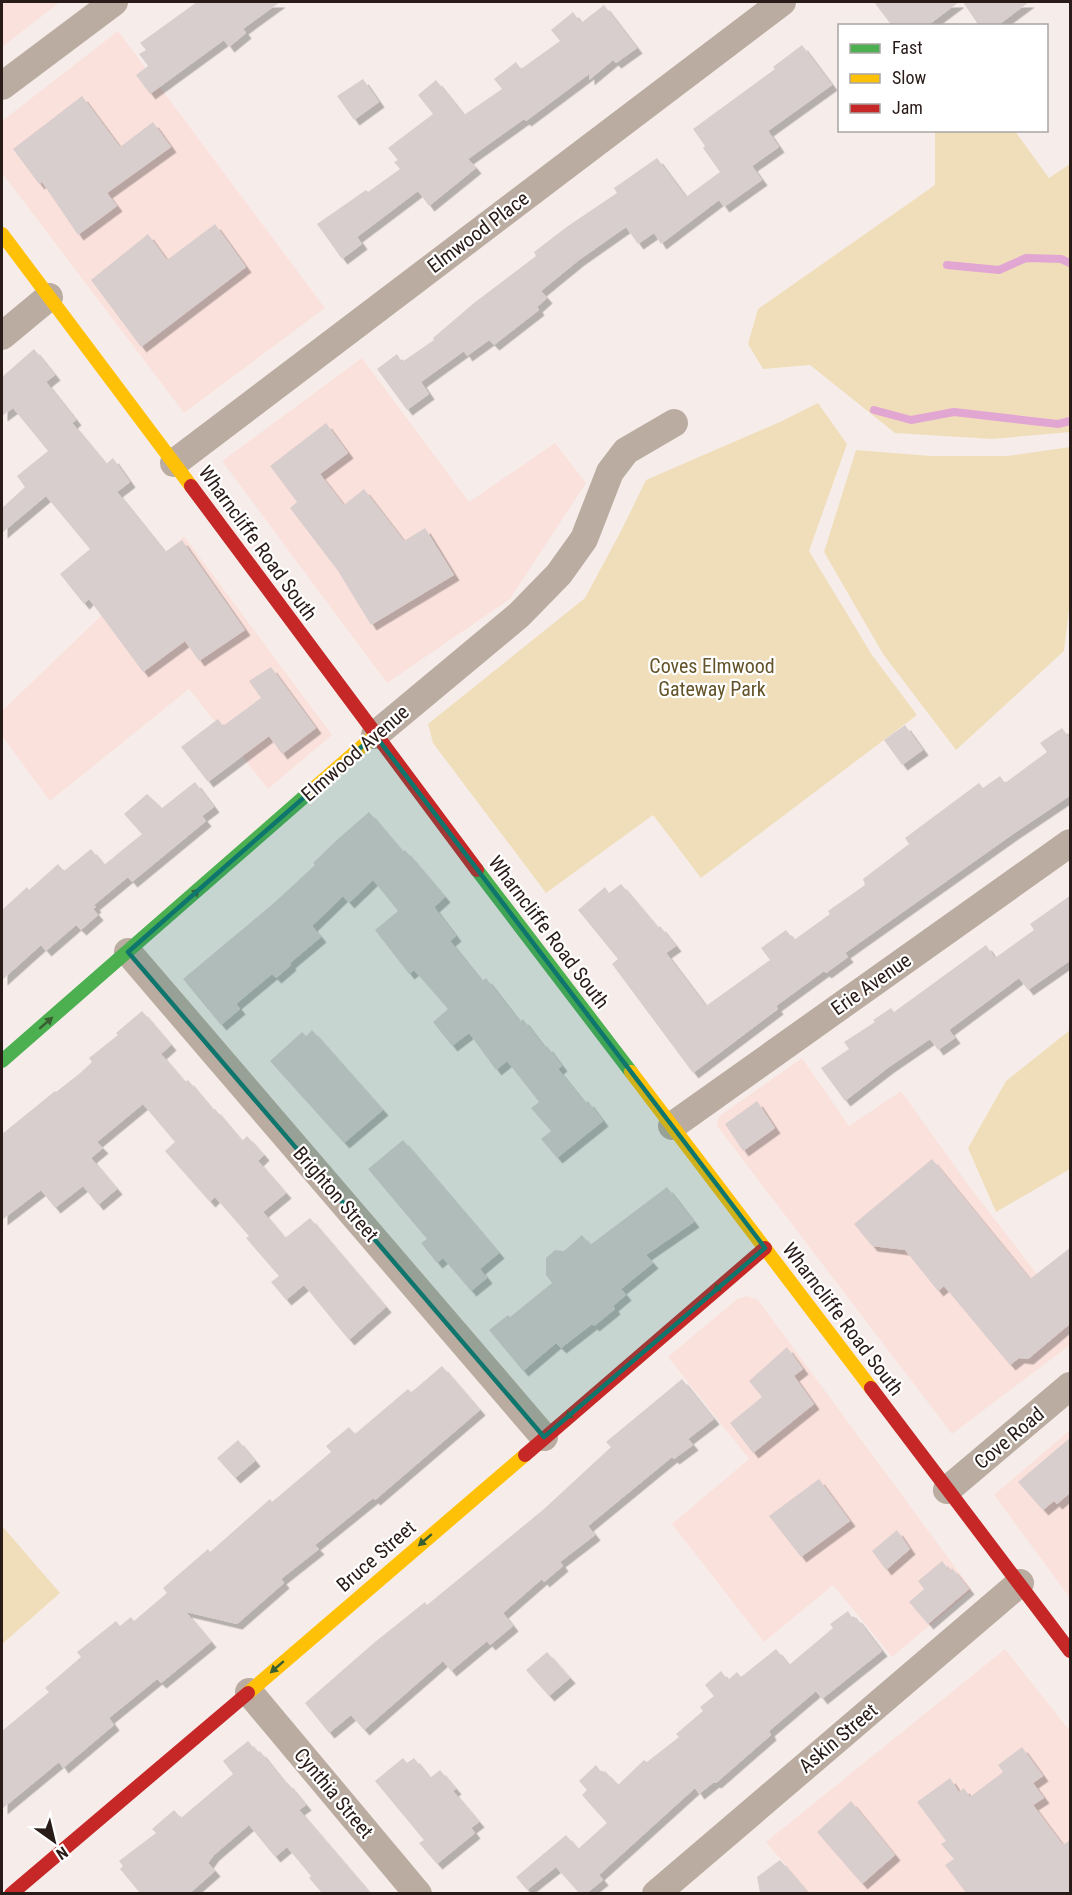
<svg xmlns="http://www.w3.org/2000/svg" width="1072" height="1895" viewBox="0 0 1072 1895" font-family="'Roboto Condensed',sans-serif">
<style>
.built{fill:#fbe1dc}
.green{fill:#f0debb}
.lines{fill:none;stroke-linecap:round;stroke-linejoin:round}
.stream{stroke:#e2a6d3;stroke-width:8}
.building{fill:#d9cece;filter:url(#shadow)}
.street{stroke:#bbaca1;stroke-width:28}
.fast{stroke:#4caf50;stroke-width:14}
.slow{stroke:#ffc107;stroke-width:14}
.jam{stroke:#c62828;stroke-width:14}
.oneway{fill:#395e31}
.marked{fill:#0f766e;fill-opacity:0.2;stroke:#0f766e;stroke-width:4.5;stroke-linejoin:round}
.labels{text-anchor:middle;stroke-width:4.5;stroke-linejoin:round;paint-order:stroke}
.street-label{font-size:20px;fill:#291b18;stroke:#fff}
.park-label{font-size:20px;fill:#645329;stroke:#fff}
</style>
<defs>
<filter id="shadow"><feDropShadow dx="5.5" dy="5.5" stdDeviation="0" flood-color="#0004"/></filter>
</defs>
<rect width="100%" height="100%" fill="#f6edea"/>
<g class="built">
<polygon points="2,2 60,2 2,47"/>
<polygon points="118,31 325,308 184,413 2,173 2,121"/>
<polygon points="362,358 469,502 555,443 586,483 510,599 387,683 222,461"/>
<polygon points="184,536 332,735 268,789 189,689 50,801 2,736 2,711"/>
<polygon points="802,1058 849,1126 901,1091 969,1186 1070,1317 1070,1345 952,1434 717,1126 717,1121 721,1115"/>
<polygon points="747,1296 758,1300 972,1590 892,1657 833,1585 764,1642 672,1524 749,1459 668,1357 737,1299"/>
<polygon points="1070,1430 1070,1598 994,1495"/>
<polygon points="1005,1649 1070,1731 1070,1893 809,1893 766,1842"/>
</g>
<g class="green">
<polygon points="935,131 1015,131 1049,178 1070,164 1070,432 992,439 895,433 810,365 763,369 748,344 758,309 935,185"/>
<polygon points="818,403 847,444 809,551 872,655 917,715 701,878 653,815 546,893 433,743 428,724 585,598 622,529 646,480 782,421"/>
<polygon points="1070,447 1070,602 1064,651 956,750 883,654 824,552 856,450 931,456 1007,456"/>
<polygon points="1070,1030 1070,1169 996,1212 968,1148 1006,1081"/>
<polygon points="2,1526 60,1593 2,1644"/>
</g>
<g class="lines">
<g class="stream">
<polyline points="947,265 999,270 1026,258 1061,259 1070,263"/>
<polyline points="874,410 911,420 954,412 1058,424 1070,421"/>
</g>
</g>
<g class="building">
<polygon points="197,2 280,2 243,29 246,33 229,47 224,40 150,94 136,75 148,66 139,54 146,50 140,43"/>
<polygon points="874,2 959,2 927,26 892,26"/>
<polygon points="963,2 1029,2 997,26 979,26"/>
<polygon points="604,5 637,48 616,63 613,60 589,80 589,74 526,121 524,119 468,159 476,168 429,206 418,191 357,237 362,244 342,259 317,224 366,190 368,192 400,169 394,162 398,160 388,148 433,114 418,95 436,80 464,115 502,89 494,79 516,62 521,69 560,41 551,30 573,12 581,23"/>
<polygon points="802,45 832,85 768,131 779,147 752,166 762,180 724,207 719,200 661,244 654,233 638,244 626,227 579,260 541,291 547,298 537,307 539,310 494,345 489,340 467,356 464,351 421,382 429,394 407,410 377,369 397,354 402,362 434,340 433,338 474,303 536,256 534,252 568,226 617,193 614,188 657,158 686,197 720,172 703,148 705,146 693,129 775,69 773,67"/>
<polygon points="363,79 379,102 354,120 337,96"/>
<polygon points="82,96 120,147 153,122 171,147 107,193 117,206 78,235 42,182 39,184 13,149"/>
<polygon points="215,224 246,267 141,347 91,280 148,234 167,260"/>
<polygon points="34,349 55,375 46,382 76,420 72,423 106,464 113,458 130,482 117,492 165,552 182,540 245,630 199,661 185,641 143,672 89,599 84,604 60,574 90,549 46,496 2,533 2,508 25,487 17,476 48,451 13,408 2,416 2,377"/>
<polygon points="326,423 348,453 320,474 344,505 364,489 404,541 425,528 454,575 371,625 338,571 290,508 297,502 270,466"/>
<polygon points="271,667 316,728 282,754 269,736 208,782 181,747 218,719 223,726 261,698 249,681"/>
<polygon points="905,725 923,750 902,765 884,740"/>
<polygon points="1062,728 1071,740 1071,795 1013,834 845,953 848,957 826,973 824,971 776,1006 778,1009 693,1073 612,964 618,959 578,910 605,887 609,893 621,884 658,928 660,926 676,946 666,953 706,1006 770,960 761,948 786,930 794,940 830,914 828,911 865,885 863,879 909,844 905,838 979,783 983,788 1000,776 1005,783 1047,752 1040,743"/>
<polygon points="195,782 214,807 202,816 206,821 132,882 128,877 94,905 96,907 93,909 98,915 81,930 76,925 46,951 41,945 2,980 2,910 27,887 29,890 58,864 64,871 91,849 104,865 142,834 124,814 147,794 162,808"/>
<polygon points="369,812 403,852 405,850 445,897 434,907 456,936 450,941 482,981 486,978 520,1022 523,1019 545,1048 547,1046 562,1066 558,1069 585,1103 588,1101 603,1121 557,1158 541,1139 551,1131 531,1108 539,1102 507,1061 496,1070 469,1033 452,1046 433,1022 448,1009 414,970 409,974 375,930 398,911 373,880 349,903 343,896 312,926 321,937 290,963 291,965 276,978 272,974 236,1004 240,1009 221,1025 183,979 275,902 315,865 313,863 339,838"/>
<polygon points="1071,895 1071,960 1028,990 1019,978 949,1030 955,1038 938,1050 930,1039 889,1067 845,1101 821,1068 849,1049 844,1042 875,1022 873,1020 891,1008 894,1012 986,945 995,958 1034,930 1030,924"/>
<polygon points="142,1011 171,1045 161,1054 185,1082 188,1080 213,1110 215,1109 242,1141 247,1136 264,1155 258,1161 286,1193 263,1212 285,1238 310,1218 386,1307 349,1340 304,1285 286,1300 271,1282 279,1276 246,1238 249,1236 215,1197 210,1202 165,1151 175,1142 143,1104 97,1142 103,1148 91,1158 117,1189 98,1205 83,1186 55,1208 41,1190 2,1220 2,1134 55,1091 56,1092 79,1074 92,1062 89,1058 118,1035 116,1033"/>
<polygon points="312,1030 383,1110 344,1143 270,1061 302,1032 306,1036"/>
<polygon points="757,1101 775,1128 743,1151 725,1124"/>
<polygon points="403,1140 499,1253 480,1269 487,1278 471,1291 443,1258 437,1263 421,1243 427,1239 368,1169"/>
<polygon points="932,1159 1030,1279 1071,1247 1071,1323 1028,1359 1019,1358 1010,1365 944,1286 938,1291 905,1250 872,1246 854,1224"/>
<polygon points="667,1187 694,1222 646,1255 653,1263 621,1289 626,1295 613,1306 615,1309 594,1326 592,1324 561,1348 556,1343 523,1371 489,1330 508,1315 510,1317 552,1283 546,1275 546,1258 555,1250 564,1251 582,1235 590,1245"/>
<polygon points="787,1347 803,1369 794,1376 814,1404 753,1453 730,1423 762,1397 749,1381"/>
<polygon points="442,1366 480,1410 375,1500 373,1498 315,1545 319,1549 281,1579 284,1583 237,1624 186,1612 211,1642 161,1683 157,1679 109,1718 114,1725 63,1768 59,1762 2,1809 2,1731 49,1692 45,1688 81,1657 77,1652 116,1621 120,1626 131,1617 134,1621 167,1593 163,1588 208,1549 210,1552 270,1499 272,1502 331,1452 326,1446 349,1427 355,1434 408,1389 411,1392 414,1390"/>
<polygon points="682,1379 714,1419 688,1439 693,1445 674,1459 672,1457 588,1526 595,1535 560,1562 563,1566 544,1582 542,1579 503,1613 513,1626 490,1645 487,1641 451,1671 443,1661 364,1730 351,1715 329,1733 305,1703 375,1642 425,1602 427,1605 544,1509 611,1447 606,1442"/>
<polygon points="1071,1437 1071,1492 1057,1504 1054,1501 1043,1510 1018,1482"/>
<polygon points="238,1440 255,1461 235,1478 217,1458"/>
<polygon points="819,1479 850,1521 801,1557 769,1516"/>
<polygon points="897,1530 910,1549 886,1570 872,1551"/>
<polygon points="942,1561 950,1571 952,1568 969,1589 928,1624 909,1602 924,1589 918,1581"/>
<polygon points="848,1611 853,1619 856,1617 882,1651 822,1699 816,1691 769,1731 771,1735 716,1783 714,1782 699,1794 695,1788 599,1875 603,1880 587,1893 579,1893 556,1867 527,1890 516,1877 566,1835 578,1849 607,1823 582,1795 587,1790 579,1781 596,1765 602,1773 605,1771 618,1785 644,1760 647,1762 679,1737 676,1734 703,1711 700,1707 714,1696 705,1685 721,1671 728,1680 737,1672 741,1677 776,1649 789,1665 833,1628 830,1624"/>
<polygon points="547,1652 570,1678 549,1696 526,1670"/>
<polygon points="248,1741 258,1753 260,1751 286,1784 287,1782 306,1805 299,1810 370,1893 322,1893 309,1878 311,1876 287,1847 275,1857 249,1825 214,1855 208,1863 215,1871 190,1893 140,1893 120,1869 123,1866 119,1861 156,1833 152,1829 174,1810 181,1818 233,1774 223,1761"/>
<polygon points="1022,1747 1043,1776 1033,1783 1044,1798 1033,1805 1063,1845 1071,1839 1071,1893 966,1893 945,1865 954,1859 941,1844 946,1841 917,1802 950,1778 959,1792 964,1788 970,1797 1003,1772 998,1765"/>
<polygon points="403,1758 407,1763 414,1758 430,1778 440,1770 456,1789 453,1791 479,1822 471,1828 475,1833 437,1864 419,1843 424,1840 375,1781"/>
<polygon points="851,1801 895,1855 862,1884 817,1832"/>
<polygon points="780,1860 808,1893 760,1893 757,1877"/>
</g>
<g class="lines">
<g class="street">
<polyline points="2,86 114,2"/>
<polyline points="2,336 49,297"/>
<polyline points="174,463 782,2"/>
<polyline points="375,735 519,615 559,574 584,539 610,472 626,451 674,423"/>
<polyline points="128,952 544,1437"/>
<polyline points="672,1126 1070,843"/>
<polyline points="947,1490 1070,1386"/>
<polyline points="249,1692 418,1894"/>
<polyline points="656,1894 1020,1583"/>
</g>
<g class="fast">
<polyline points="477,870 631,1072"/>
<polyline points="2,1061 312,790"/>
</g>
<g class="slow">
<polyline points="2,234 191,486"/>
<polyline points="312,790 375,735"/>
<polyline points="631,1072 871,1388"/>
<polyline points="248,1693 525,1455"/>
</g>
<g class="jam">
<polyline points="191,486 477,870"/>
<polyline points="871,1388 1070,1651"/>
<polyline points="525,1455 765,1248"/>
<polyline points="11,1894 248,1693"/>
</g>
</g>
<defs><path id="oneway-solid" d="M-6-.8H1V-3.2L6.5 0L1 3.2V.8H-6Z" transform="scale(1.5)"/></defs>
<g class="oneway">
<use href="#oneway-solid" transform="translate(193 895) rotate(-41)"/>
<use href="#oneway-solid" transform="translate(46 1023) rotate(-41)"/>
<use href="#oneway-solid" transform="translate(720 1286) rotate(139)"/>
<use href="#oneway-solid" transform="translate(572 1413) rotate(139)"/>
<use href="#oneway-solid" transform="translate(425 1540) rotate(139)"/>
<use href="#oneway-solid" transform="translate(277 1667) rotate(139)"/>
</g>
<path class="marked" d="M375 735 765 1248 544 1437 128 952Z"/>
<g class="labels">
<g class="street-label">
<text transform="translate(478 232) rotate(-37)" y="7">Elmwood Place</text>
<text transform="translate(258 543) rotate(54)" y="7">Wharncliffe Road South</text>
<text transform="translate(355 753) rotate(-41)" y="7">Elmwood Avenue</text>
<text transform="translate(549 932) rotate(53)" y="7">Wharncliffe Road South</text>
<text transform="translate(871 984) rotate(-35)" y="7">Erie Avenue</text>
<text transform="translate(336 1194) rotate(49)" y="7">Brighton Street</text>
<text transform="translate(843 1319) rotate(53)" y="7">Wharncliffe Road South</text>
<text transform="translate(1009 1438) rotate(-40)" y="7">Cove Road</text>
<text transform="translate(376 1556) rotate(-41)" y="7">Bruce Street</text>
<text transform="translate(838 1738) rotate(-40)" y="7">Askin Street</text>
<text transform="translate(334 1793) rotate(50)" y="7">Cynthia Street</text>
</g>
<g class="park-label">
<text x="712" y="673">Coves Elmwood<tspan x="712" dy="23">Gateway Park</tspan></text>
</g>
</g>
<rect width="1072" height="1895" fill="none" stroke="#291b18" stroke-width="6"/>
<rect x="838" y="24" width="210" height="108" fill="#ffffff" stroke="#a9a4a3" stroke-width="1.5"/>
<rect x="850" y="44" width="30" height="9" fill="#4caf50" stroke="#a9a4a3" stroke-width="1.5"/>
<text x="892" y="54" font-size="18" fill="#291b18">Fast</text>
<rect x="850" y="74" width="30" height="9" fill="#ffc107" stroke="#a9a4a3" stroke-width="1.5"/>
<text x="892" y="84" font-size="18" fill="#291b18">Slow</text>
<rect x="850" y="104" width="30" height="9" fill="#c62828" stroke="#a9a4a3" stroke-width="1.5"/>
<text x="892" y="114" font-size="18" fill="#291b18">Jam</text>
<g transform="translate(54 1841) rotate(146)" stroke="#ffffff" stroke-width="4.5" paint-order="stroke">
<path d="M0-4.5L10 22L0 15L-10 22Z" fill="#291b18"/>
<text y="-9" font-size="16" font-weight="bold" text-anchor="middle" fill="#291b18">N</text>
</g>
</svg>
